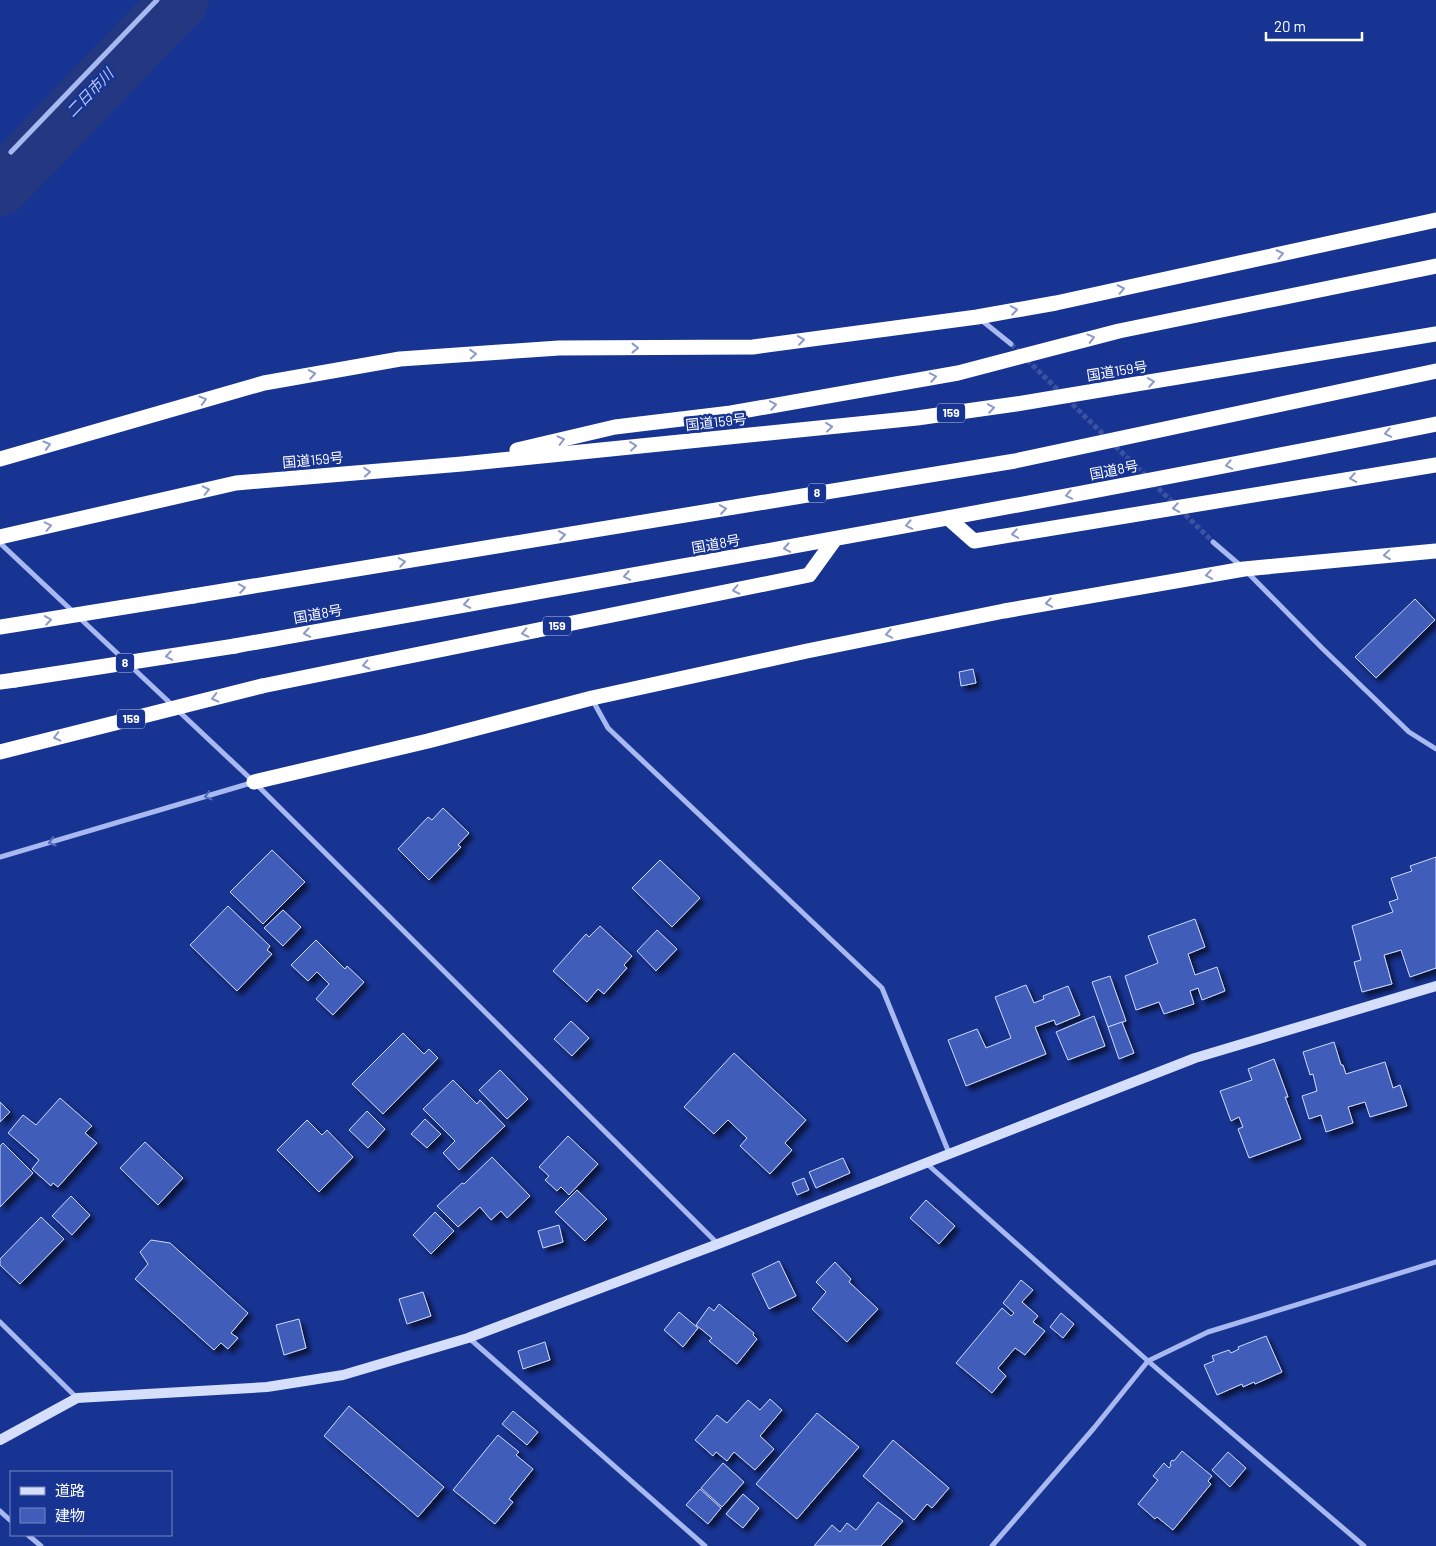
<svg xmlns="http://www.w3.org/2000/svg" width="1436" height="1546" viewBox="0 0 1436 1546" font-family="Barlow,'Noto Sans JP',sans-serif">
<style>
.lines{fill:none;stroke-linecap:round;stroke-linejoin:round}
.river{stroke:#233880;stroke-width:58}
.building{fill:#405dba;stroke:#ced9fb;filter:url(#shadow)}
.street-tunnel{stroke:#3b52a3;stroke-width:5;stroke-dasharray:5 2.5;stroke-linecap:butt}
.street{stroke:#a7b9f0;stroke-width:5}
.secondary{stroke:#d5defb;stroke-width:10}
.highway{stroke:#fff;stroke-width:15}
.highway-bridge{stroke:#fff;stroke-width:15}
.oneway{stroke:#8c9ac9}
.oneway2{stroke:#5169b8}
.labels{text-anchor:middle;stroke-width:5;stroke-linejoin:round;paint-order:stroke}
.shield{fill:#183493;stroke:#bac2df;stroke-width:1}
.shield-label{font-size:12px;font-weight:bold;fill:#fff}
.street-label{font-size:14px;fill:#fff;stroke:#183493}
.water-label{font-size:15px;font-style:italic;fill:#b3c4f7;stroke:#183493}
</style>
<defs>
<filter id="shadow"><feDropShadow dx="4.5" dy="4.5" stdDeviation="2.5" flood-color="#0009"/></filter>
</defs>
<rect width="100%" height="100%" fill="#183493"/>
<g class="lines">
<polyline class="river" points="0,187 180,0"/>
</g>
<g class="building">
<polygon points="1415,599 1435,620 1376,678 1355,657"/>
<polygon points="973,669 976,683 961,686 959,672"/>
<polygon points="443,808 469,833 458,845 461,847 429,880 398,849 428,817 432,820"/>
<polygon points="272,850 305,882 263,924 230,892"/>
<polygon points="1436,857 1436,968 1410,977 1401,950 1384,955 1392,984 1362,992 1354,962 1361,960 1352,926 1393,912 1389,902 1398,899 1391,878 1412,871 1410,866"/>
<polygon points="660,860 700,898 672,927 632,888"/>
<polygon points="228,906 270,946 267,950 272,954 237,991 190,945"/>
<polygon points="283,910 301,927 283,946 264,928"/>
<polygon points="1195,919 1205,947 1188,954 1195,975 1217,967 1225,991 1202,1000 1198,988 1190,991 1194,1004 1164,1014 1159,1002 1136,1010 1125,976 1158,963 1148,936"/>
<polygon points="600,926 632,956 624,965 627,968 604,994 598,989 587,1002 553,971 586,934 589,937"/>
<polygon points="657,930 677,949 656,971 637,951"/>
<polygon points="316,940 345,969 347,966 364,982 333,1015 316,999 329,984 317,972 308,981 291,965"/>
<polygon points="1110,976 1126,1021 1108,1027 1092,982"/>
<polygon points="1026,985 1034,1003 1044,999 1043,996 1068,986 1080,1015 1056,1025 1054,1020 1035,1027 1046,1054 966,1086 948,1040 977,1029 986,1048 1011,1038 995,997"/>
<polygon points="1094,1016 1105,1046 1068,1060 1056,1032"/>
<polygon points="571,1021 589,1038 572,1056 554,1039"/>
<polygon points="1122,1022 1134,1053 1119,1059 1108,1027"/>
<polygon points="403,1033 424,1054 429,1049 438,1058 383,1114 352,1084"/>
<polygon points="1334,1042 1341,1065 1343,1065 1346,1074 1385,1062 1393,1088 1400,1085 1407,1106 1370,1117 1365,1102 1348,1107 1353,1123 1326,1132 1321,1115 1309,1119 1302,1096 1317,1091 1313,1074 1310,1075 1303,1052"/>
<polygon points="734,1053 806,1120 785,1143 792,1150 770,1174 740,1146 747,1138 728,1120 714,1134 684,1107"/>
<polygon points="1274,1059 1288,1097 1285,1097 1301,1139 1249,1158 1238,1129 1243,1127 1239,1117 1231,1121 1220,1091 1252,1080 1248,1069"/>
<polygon points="500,1070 528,1099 507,1119 479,1090"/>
<polygon points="453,1080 477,1104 480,1100 505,1126 459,1170 443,1153 455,1141 423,1109"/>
<polygon points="60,1098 92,1126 85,1133 97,1143 58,1187 53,1183 51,1186 32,1169 39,1160 8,1133 23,1115 36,1125"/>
<polygon points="0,1102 10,1112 0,1122"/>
<polygon points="367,1111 385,1129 368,1148 349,1130"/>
<polygon points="425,1119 441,1134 427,1148 411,1134"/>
<polygon points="307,1120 322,1135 327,1130 353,1157 319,1192 277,1150"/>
<polygon points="568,1136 598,1164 569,1195 561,1187 557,1191 545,1180 549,1176 539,1167"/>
<polygon points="145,1142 183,1178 158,1205 120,1168"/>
<polygon points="3,1143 33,1173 0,1207 0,1146"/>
<polygon points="492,1157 530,1196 507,1218 501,1211 491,1220 480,1207 458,1227 437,1206 462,1183 464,1184"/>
<polygon points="843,1158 850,1173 816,1188 809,1172"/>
<polygon points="804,1178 809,1190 797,1195 792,1183"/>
<polygon points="577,1190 607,1219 585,1241 555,1212"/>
<polygon points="71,1196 90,1215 72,1235 52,1216"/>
<polygon points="926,1200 955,1226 939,1244 910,1218"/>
<polygon points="435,1212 454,1231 431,1254 413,1235"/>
<polygon points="41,1217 64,1239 20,1284 0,1265 0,1259"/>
<polygon points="559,1225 563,1242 543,1248 538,1231"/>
<polygon points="151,1240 170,1243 248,1313 231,1333 238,1338 228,1349 221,1343 214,1350 135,1279 148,1264 140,1252"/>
<polygon points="779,1261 796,1296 769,1309 752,1274"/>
<polygon points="835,1262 851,1279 849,1282 878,1309 847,1342 812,1309 826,1292 816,1282"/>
<polygon points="1021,1280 1033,1290 1022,1302 1038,1316 1033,1322 1045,1331 1025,1355 1015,1348 998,1368 1006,1376 992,1393 956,1363 1002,1308 1011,1316 1014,1313 1003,1303"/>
<polygon points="423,1292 431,1316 407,1324 399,1299"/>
<polygon points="719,1304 754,1333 753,1335 757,1339 737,1364 709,1341 712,1338 696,1325 709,1307 714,1311"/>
<polygon points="679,1312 698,1328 683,1347 664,1330"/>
<polygon points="1061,1313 1074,1324 1063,1338 1050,1327"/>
<polygon points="299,1319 306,1348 284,1355 276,1325"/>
<polygon points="1266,1336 1282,1372 1255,1384 1254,1382 1243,1387 1242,1384 1217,1395 1204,1365 1214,1361 1212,1356 1229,1350 1231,1353 1239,1349 1238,1347"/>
<polygon points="545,1342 550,1360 523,1369 518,1351"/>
<polygon points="770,1399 782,1410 760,1436 774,1449 755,1470 734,1452 727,1461 716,1452 713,1456 695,1440 717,1415 727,1423 748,1400 760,1410"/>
<polygon points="349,1406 444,1487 418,1517 324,1436"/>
<polygon points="513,1411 538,1432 527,1445 502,1424"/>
<polygon points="817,1413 859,1447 797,1519 756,1484"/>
<polygon points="498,1435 519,1452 516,1455 533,1469 509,1499 513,1502 495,1524 453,1490"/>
<polygon points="893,1440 949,1488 932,1508 927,1504 914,1520 863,1476"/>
<polygon points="1182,1451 1212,1476 1208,1481 1211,1484 1173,1530 1157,1517 1155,1519 1138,1504 1158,1480 1153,1476 1164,1463 1169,1468 1171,1465 1170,1463 1172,1460 1174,1461"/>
<polygon points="1228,1452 1246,1468 1230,1487 1212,1470"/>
<polygon points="723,1463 744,1482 722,1507 701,1488"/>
<polygon points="700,1489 721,1508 708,1524 686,1505"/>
<polygon points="743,1494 759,1508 743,1528 726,1514"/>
<polygon points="878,1502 903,1521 881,1546 814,1546 832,1525 840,1532 847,1523 856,1530"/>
</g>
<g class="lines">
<g class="street-tunnel">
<polyline points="1011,344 1061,393"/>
<polyline points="1067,399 1147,477"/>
<polyline points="1153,483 1213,542"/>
</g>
<g class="street">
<polyline points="11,152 157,0"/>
<polyline points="980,319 1011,344"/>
<polyline points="1213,542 1241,566"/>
<polyline points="0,543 254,782 718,1244"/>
<polyline points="1247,572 1322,648 1409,732 1436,749"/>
<polyline points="593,701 608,728 882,988 949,1153"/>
<polyline points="0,857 251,783"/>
<polyline points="926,1163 1148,1361 1364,1546"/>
<polyline points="0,1322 77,1398"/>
<polyline points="469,1338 705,1546"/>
<polyline points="0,1511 11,1521"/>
<polyline points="28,1535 41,1546"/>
<polyline points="992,1546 1094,1428 1148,1361 1208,1332 1436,1262"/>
</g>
<polyline class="secondary" points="0,1440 77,1398 267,1387 343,1375 468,1338 718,1244 1195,1058 1436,986"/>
<g class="highway">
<polyline points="517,450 615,427 731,413 958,373 1119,331 1436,266"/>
<polyline points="0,459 264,383 400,359 559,348 753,347 977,317 1056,303 1436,220"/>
<polyline points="948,518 974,541 1436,465"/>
<polyline points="0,537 236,483 462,464 917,418 1016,404 1436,334"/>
<polyline points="193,596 1015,461 1436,371"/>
<path d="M235 646C636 574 1037 505 1436 424"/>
<polyline points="0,682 15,680"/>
<polyline points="262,686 809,575 835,539"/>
<polyline points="254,782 428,741 592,698 807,651 1004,611 1244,569 1436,551"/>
</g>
<g class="highway-bridge">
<polyline points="0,627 193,596"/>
<polyline points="15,680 235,646"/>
<polyline points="0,752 262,686"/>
</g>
</g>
<defs><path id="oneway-chevron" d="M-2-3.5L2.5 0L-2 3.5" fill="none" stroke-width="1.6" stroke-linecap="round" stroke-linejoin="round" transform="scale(1.25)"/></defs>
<g class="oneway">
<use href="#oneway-chevron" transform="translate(1280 254) rotate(-12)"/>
<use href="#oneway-chevron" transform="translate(1121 289) rotate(-12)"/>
<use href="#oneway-chevron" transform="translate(1014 310) rotate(-10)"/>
<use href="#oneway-chevron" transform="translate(1091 338) rotate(-15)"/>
<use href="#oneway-chevron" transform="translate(801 340) rotate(-8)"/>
<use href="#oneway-chevron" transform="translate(635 348)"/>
<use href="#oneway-chevron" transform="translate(473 354) rotate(-4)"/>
<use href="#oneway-chevron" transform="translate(312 374) rotate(-10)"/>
<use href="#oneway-chevron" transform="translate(933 377) rotate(-10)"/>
<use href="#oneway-chevron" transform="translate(1151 382) rotate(-9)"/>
<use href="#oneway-chevron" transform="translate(203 400) rotate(-16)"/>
<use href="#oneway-chevron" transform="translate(773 405) rotate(-10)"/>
<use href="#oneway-chevron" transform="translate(991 408) rotate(-8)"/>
<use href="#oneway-chevron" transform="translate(829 427) rotate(-6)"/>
<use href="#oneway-chevron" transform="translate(1388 433) rotate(169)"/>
<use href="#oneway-chevron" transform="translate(561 440) rotate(-14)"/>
<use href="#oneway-chevron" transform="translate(47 445) rotate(-16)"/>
<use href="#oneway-chevron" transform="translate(633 446) rotate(-6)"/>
<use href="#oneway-chevron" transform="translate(1229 465) rotate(169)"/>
<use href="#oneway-chevron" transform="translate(367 472) rotate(-5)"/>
<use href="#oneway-chevron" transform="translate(1353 478) rotate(171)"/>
<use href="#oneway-chevron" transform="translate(206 490) rotate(-13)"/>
<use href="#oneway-chevron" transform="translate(1069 495) rotate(169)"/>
<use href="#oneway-chevron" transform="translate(1176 508) rotate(171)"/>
<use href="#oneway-chevron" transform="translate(723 509) rotate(-9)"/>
<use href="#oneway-chevron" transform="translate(909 525) rotate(169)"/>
<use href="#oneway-chevron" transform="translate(48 526) rotate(-13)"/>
<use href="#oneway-chevron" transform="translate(1015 534) rotate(171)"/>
<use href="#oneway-chevron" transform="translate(562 535) rotate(-9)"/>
<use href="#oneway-chevron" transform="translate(787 548) rotate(170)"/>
<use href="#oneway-chevron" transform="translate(1387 555) rotate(174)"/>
<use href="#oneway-chevron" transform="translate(402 562) rotate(-9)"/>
<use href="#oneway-chevron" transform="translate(1209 575) rotate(171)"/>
<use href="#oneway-chevron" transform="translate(627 576) rotate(170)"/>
<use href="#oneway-chevron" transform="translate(242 588) rotate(-9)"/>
<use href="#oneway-chevron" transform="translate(736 590) rotate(168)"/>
<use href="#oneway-chevron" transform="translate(1049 603) rotate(170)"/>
<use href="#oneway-chevron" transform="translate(467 604) rotate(170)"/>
<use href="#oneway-chevron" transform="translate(48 620) rotate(-9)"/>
<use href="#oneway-chevron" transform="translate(307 633) rotate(170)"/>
<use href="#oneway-chevron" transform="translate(525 633) rotate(168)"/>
<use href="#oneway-chevron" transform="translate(889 634) rotate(169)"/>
<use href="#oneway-chevron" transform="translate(169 656) rotate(171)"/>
<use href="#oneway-chevron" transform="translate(366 665) rotate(168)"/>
<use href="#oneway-chevron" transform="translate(215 698) rotate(166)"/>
<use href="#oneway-chevron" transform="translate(57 737) rotate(166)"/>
</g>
<g class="oneway2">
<use href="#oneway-chevron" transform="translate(208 796) rotate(163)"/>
<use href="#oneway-chevron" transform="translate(52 842) rotate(164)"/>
</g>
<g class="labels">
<g class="shield">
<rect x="937" y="403.5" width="28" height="19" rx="4"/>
<rect x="808" y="483.5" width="18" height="19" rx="4"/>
<rect x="543" y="616.5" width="28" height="19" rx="4"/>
<rect x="116" y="653.5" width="18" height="19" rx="4"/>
<rect x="117" y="709.5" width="28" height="19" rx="4"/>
</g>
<g class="shield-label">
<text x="951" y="417">159</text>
<text x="817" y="497">8</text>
<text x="557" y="630">159</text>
<text x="125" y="667">8</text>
<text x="131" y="723">159</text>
</g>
<g class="street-label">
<text transform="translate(1117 371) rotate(-9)" y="5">国道159号</text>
<text transform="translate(716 422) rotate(-6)" y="5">国道159号</text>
<text transform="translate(313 460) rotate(-5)" y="5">国道159号</text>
<text transform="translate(1114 470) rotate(-11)" y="5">国道8号</text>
<text transform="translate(716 544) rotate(-10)" y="5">国道8号</text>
<text transform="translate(318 614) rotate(-10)" y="5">国道8号</text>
</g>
<g class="water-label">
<text transform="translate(90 93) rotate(-46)" y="5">二日市川</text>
</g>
</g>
<rect x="10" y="1471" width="162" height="65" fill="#183493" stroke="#7485be"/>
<rect x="20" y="1487" width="25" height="8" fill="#d5defb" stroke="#7485be"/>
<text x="55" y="1496" font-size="15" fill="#ffffff">道路</text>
<rect x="20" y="1508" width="25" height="15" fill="#405dba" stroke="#7485be"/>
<text x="55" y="1521" font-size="15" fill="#ffffff">建物</text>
<path d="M1266 32v8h96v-8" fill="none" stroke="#ffffff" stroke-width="2.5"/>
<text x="1274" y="32" font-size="15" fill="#ffffff" stroke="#183493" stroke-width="4" paint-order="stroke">20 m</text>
</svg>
